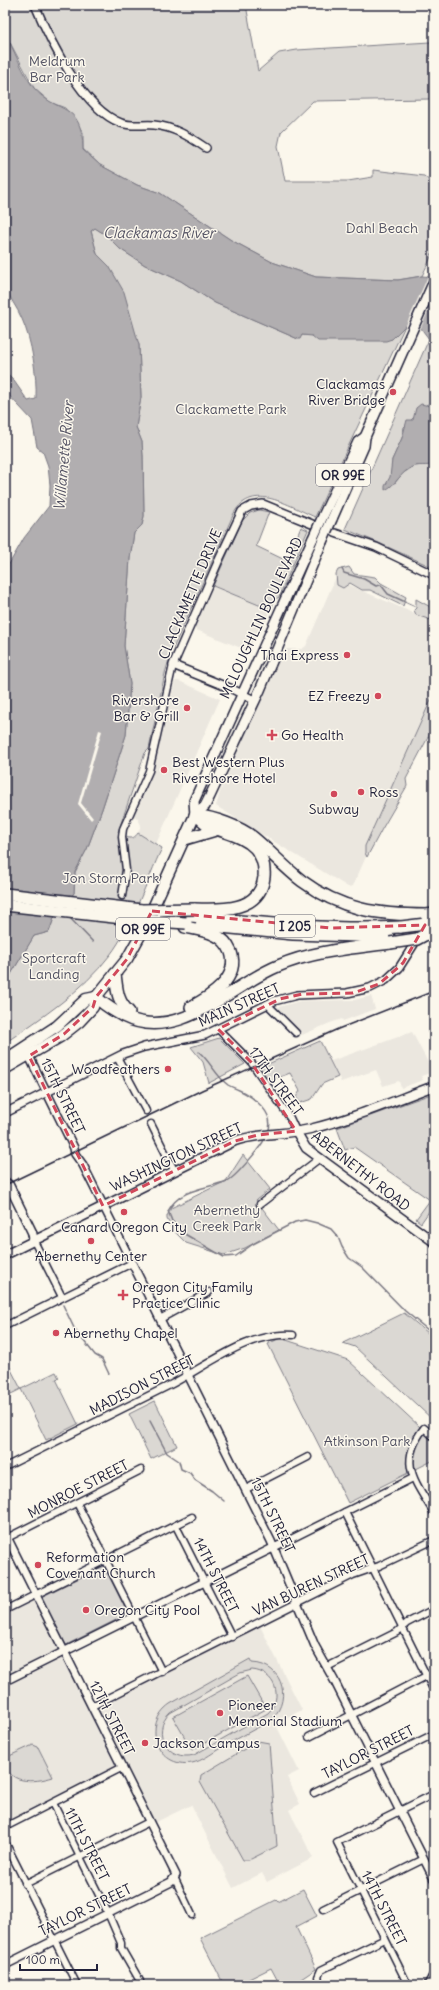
<svg xmlns="http://www.w3.org/2000/svg" width="439" height="1990" viewBox="0 0 439 1990" font-family="Delius,sans-serif">
<style>
.built{fill:#ebe7df}
.green{fill:#dbd8d3;stroke:#7e7d87;fill-rule:evenodd}
.water{fill:#b1aeb0;stroke:#787681}
.pier{fill:#fbf7ec}
.lines{fill:none;stroke-linecap:round;stroke-linejoin:round}
.stream{stroke:#787681;stroke-width:1.5}
.minor-casing{stroke:#22223b;stroke-width:9}
.tertiary-casing{stroke:#22223b;stroke-width:10}
.secondary-casing{stroke:#22223b;stroke-width:11}
.primary-casing{stroke:#22223b;stroke-width:12}
.trunk-casing{stroke:#22223b;stroke-width:13}
.motorway-casing{stroke:#22223b;stroke-width:14}
.minor{stroke:#fbf7ec;stroke-width:6}
.tertiary{stroke:#fbf7ec;stroke-width:7}
.secondary{stroke:#fbf7ec;stroke-width:8}
.primary{stroke:#fbf7ec;stroke-width:9}
.trunk{stroke:#fbf7ec;stroke-width:10}
.motorway{stroke:#fbf7ec;stroke-width:11}
.rail{stroke:#22223b;stroke-width:1.5}
.primary-bridge-casing{stroke:#22223b;stroke-width:12;stroke-linecap:butt}
.motorway-bridge-casing{stroke:#22223b;stroke-width:14;stroke-linecap:butt}
.primary-bridge{stroke:#fbf7ec;stroke-width:9}
.motorway-bridge{stroke:#fbf7ec;stroke-width:11}
.marked{fill:none;stroke:#d1495b;stroke-width:3;stroke-dasharray:8 5;stroke-linejoin:round}
.poi-dot{fill:#d1495b;stroke:#fbf7ec;stroke-width:1.5}
.labels{text-anchor:middle;stroke-width:3;stroke-linejoin:round;paint-order:stroke}
.shield{fill:#fbf7ec;stroke:#636270;stroke-width:1}
.shield-label{font-size:13px;font-weight:bold;fill:#22223b}
.park-label{font-size:14px;fill:#505061;stroke:#fbf7ec}
.poi-label{font-size:14px;fill:#22223b;stroke:#fbf7ec;text-anchor:start}
.street-label{font-size:14px;fill:#22223b;stroke:#fbf7ec}
.water-label{font-size:15px;font-style:italic;fill:#545364;stroke:#fbf7ec}
</style>
<rect width="100%" height="100%" fill="#fbf7ec"/>
<filter id="ink" filterUnits="userSpaceOnUse"><feTurbulence type="fractalNoise" baseFrequency=".025" numOctaves="2"/><feDisplacementMap in="SourceGraphic" scale="8" xChannelSelector="R" yChannelSelector="G"/><feConvolveMatrix kernelMatrix="1 2 1 2 8 2 1 2 1" color-interpolation-filters="sRGB"/></filter>
<g filter="url(#ink)">
<g class="built">
<polygon points="335,579 434,622 434,704 353,886 348,887 216,806 220,792 282,652 287,649 302,649 306,646"/>
<polygon points="213,586 271,610 262,630 246,650 194,629"/>
<polygon points="175,681 179,681 220,699 156,844 138,833 141,825 138,819 133,815 150,777"/>
<polygon points="371,996 375,1009 343,1021 342,1019 330,1023 302,1035 275,1008 300,1001 354,1000"/>
<polygon points="412,1032 433,1072 421,1076 423,1080 401,1088 399,1081 383,1086 376,1070 341,1082 331,1061"/>
<polygon points="34,1600 90,1711 260,1626 302,1710 275,1723 299,1771 287,1777 300,1804 289,1810 313,1858 267,1882 262,1873 233,1888 191,1805 154,1823 125,1764 5,1823 5,1614"/>
</g>
<g class="green">
<path d="M5 5H246L258 71 279 53 297 50 430 42 434 43V95L429 99 313 101 281 132 278 146 285 181H348L373 177V170L424 176 431 182C431 201 439 233 433 250 431 259 426 267 422 276L398 280 316 277 272 262 231 240 160 193 137 185 100 165 83 149V132L65 108 50 102 34 88 5 33Z"/>
<path d="M95 228 106 235 120 249 145 265 181 281 215 303 298 339 302 335 392 339 405 326 315 517C289 506 253 481 234 513L171 653 165 673 149 749 145 753 118 832C126 837 132 842 138 833L162 848C147 880 131 928 110 955 82 992 42 1017 5 1043V984L34 936 49 932 54 918 74 893 75 872 87 849 102 809 126 735 130 684 124 646 130 558 134 533 142 525 144 516 143 456 142 442 136 427 141 397 139 345 109 266 97 254 91 231Z"/>
<polygon points="429,339 434,339 434,407 427,404 404,427 402,438 392,460 391,477 395,483 402,474 414,466 434,464 434,568 379,543 345,529"/>
<polygon points="259,510 269,512 256,546 287,561 301,527 308,530 279,597 274,600 271,610 213,586 242,521 250,513"/>
<polygon points="349,567 354,574 375,577 381,583 406,597 403,606 370,590 362,590 350,583 343,588 337,585 336,574 338,570"/>
<polygon points="416,599 434,609 434,621 416,615 414,610 416,608"/>
<polygon points="434,693 434,726 406,779 407,786 382,829 367,857 365,853 365,846"/>
<polygon points="219,1038 245,1064 209,1083 203,1062 191,1047"/>
<polygon points="320,1041 338,1077 322,1084 312,1099 300,1103 296,1097 300,1091 290,1073 267,1082 259,1068"/>
<polygon points="434,1093 434,1209 430,1210 421,1223 416,1219 430,1200 354,1147 345,1150 337,1128"/>
<polygon points="243,1155 270,1189 256,1200 279,1230 245,1248 224,1255 186,1243 172,1229 167,1219 167,1216 171,1208 226,1181"/>
<polygon points="404,1313 434,1338 434,1421 355,1347 343,1343"/>
<polygon points="280,1338 348,1360 434,1440 434,1460 348,1503 268,1344"/>
<polygon points="5,1358 21,1389 56,1372 59,1378 56,1379 78,1424 46,1440 21,1389 5,1397"/>
<polygon points="155,1401 177,1446 151,1459 129,1414"/>
<polygon points="104,1566 128,1614 66,1645 41,1597"/>
<path d="M250 1659 252 1663C285 1664 293 1704 268 1722 251 1731 235 1740 219 1749 211 1754 202 1761 192 1763 157 1769 141 1724 170 1704ZM252 1670C275 1672 284 1697 268 1713L194 1755C168 1762 150 1732 170 1713L240 1673Z"/>
<polygon points="247,1676 266,1709 192,1750 173,1717"/>
<polygon points="258,1741 269,1743 277,1846 249,1860 243,1860 200,1782 201,1775"/>
<path d="M33 1745 38 1747 53 1777C34 1783 5 1785 5 1758Z"/>
<polygon points="303,1889 317,1916 296,1927 316,1969 292,1985 280,1985 271,1968 237,1985 224,1985 200,1938 276,1900 278,1902"/>
</g>
<g class="water">
<path d="M5 33C13 48 24 76 34 88 56 115 83 100 83 150L100 165 137 185 160 193 231 240 272 262 316 277 398 280 422 276 434 277V339H429L420 327 405 326 392 339 386 341H318L312 336 302 335 300 339H298L215 303 181 281 145 265 120 249 106 235 95 228 91 231 97 254 109 266 124 292 139 345 141 397 136 427 142 442 143 456 144 516 142 525 134 533 130 558 124 646 130 684 126 735 102 809 87 849 75 872 74 893 54 918 49 932 34 936 5 984V582L8 566 24 538 49 506 50 485 48 466 43 452 37 447 32 420 5 391V372L12 378 28 401 36 399C37 375 32 341 22 319 17 307 9 298 5 286Z"/>
<path d="M421 404 434 407V464C427 467 418 464 412 467 400 473 396 485 385 490V486L390 477 392 460 402 438 407 420H413L416 408Z"/>
</g>
<g class="pier">
<polygon points="429,274 434,275 434,298 420,330 406,328 404,330"/>
<polygon points="99,730 102,731 81,803 93,818 91,820 78,804"/>
</g>
<g class="lines">
<g class="stream">
<polyline points="342,569 344,573 364,579 376,586 381,585 388,594 414,606"/>
<polyline points="69,917 93,942"/>
<polyline points="428,1032 434,1035"/>
<path d="M199 1052C210 1061 216 1076 228 1085 231 1087 235 1088 239 1090 254 1097 276 1114 268 1132"/>
<path d="M265 1138C262 1146 235 1178 227 1181 206 1189 180 1188 168 1211L172 1221 183 1233 224 1257 236 1256 253 1244 295 1222 305 1220 317 1223 331 1229 338 1237 342 1247 349 1258 362 1267 405 1311 434 1335"/>
<polyline points="63,1305 75,1330 95,1355 102,1359 109,1374"/>
<polyline points="150,1421 167,1453 179,1461 181,1469 190,1473 195,1480 212,1491 224,1501"/>
</g>
<defs>
<g id="minor">
<polyline points="122,896 126,870 122,837 123,829 149,771 173,665"/>
<polyline points="267,1004 296,1033"/>
<polyline points="218,1029 251,1062 290,1118 296,1131"/>
<polyline points="117,1057 146,1111"/>
<polyline points="151,1124 174,1170"/>
<polyline points="260,1204 320,1158"/>
<polyline points="34,1241 62,1297"/>
<polyline points="160,1319 209,1292"/>
<polyline points="5,1326 132,1263"/>
<path d="M434 1437 424 1428C397 1463 415 1481 434 1513"/>
<path d="M5 1467C59 1440 114 1413 168 1386 208 1366 246 1332 293 1335"/>
<polyline points="246,1489 308,1457"/>
<polyline points="77,1503 162,1672"/>
<polyline points="345,1512 434,1691"/>
<polyline points="176,1526 232,1637"/>
<polyline points="5,1539 141,1470"/>
<polyline points="275,1547 413,1478"/>
<polyline points="5,1610 192,1517"/>
<polyline points="327,1667 397,1632 407,1623 434,1609"/>
<polyline points="92,1706 353,1575 379,1566 434,1540"/>
<polyline points="309,1737 434,1672"/>
<polyline points="314,1793 434,1734"/>
<polyline points="53,1803 108,1913 121,1943 121,1948 140,1981"/>
<polyline points="5,1827 123,1767"/>
<polyline points="5,1842 77,1985"/>
<polyline points="175,1879 192,1915"/>
<polyline points="25,1884 149,1822"/>
<polyline points="323,1909 424,1859"/>
<polyline points="321,1985 318,1977 321,1970 385,1939"/>
<polyline points="408,1985 337,1842 434,1794"/>
</g>
<g id="tertiary">
<path d="M35 5C50 41 83 109 121 123 132 127 143 124 154 125 174 127 190 137 206 148"/>
<polyline points="335,533 376,547 434,575"/>
<polyline points="254,700 232,689 173,665 218,562 242,511 251,506 263,504 312,524"/>
<polyline points="29,1056 74,1148 75,1154 83,1165 271,1541 315,1646 334,1680 434,1879"/>
<polyline points="5,1113 123,1054 144,1047 205,1035 274,1001 297,995 347,993 370,988 386,980 399,968 418,938"/>
<polyline points="5,1533 176,1875 171,1882 5,1965"/>
<polyline points="5,1681 275,1547"/>
<polyline points="428,1985 434,1974"/>
</g>
<g id="secondary">
<polyline points="296,1131 306,1148 434,1242"/>
<polyline points="5,1182 9,1185 32,1232 34,1241"/>
<path d="M5 1255 235 1141C259 1133 284 1135 310 1129 352 1119 393 1101 434 1086"/>
</g>
<g id="primary">
<polyline points="323,516 358,442 365,437"/>
<polyline points="332,519 364,446 365,437 434,281"/>
<polyline points="195,815 194,801 313,538"/>
<polyline points="195,815 205,806 210,796 260,690 322,542"/>
</g>
<g id="trunk">
<polyline points="5,1060 57,1026 86,999 96,997"/>
<polyline points="5,1069 60,1037 79,1022 93,1007 96,997 127,959 142,932 195,815"/>
</g>
<g id="motorway">
<path d="M195 815C215 818 239 826 254 838 271 852 285 868 302 881 341 910 379 915 426 915"/>
<polyline points="185,839 219,829"/>
<polyline points="5,894 142,910"/>
<polyline points="5,905 141,920"/>
<path d="M194 909C221 910 260 912 264 877 265 866 262 856 255 848 243 835 223 833 208 825 204 822 200 818 196 815"/>
<path d="M190 916C261 923 330 931 401 927"/>
<polyline points="201,925 293,934 389,937"/>
<path d="M185 927C195 929 205 930 215 935 222 938 228 945 231 952 240 979 210 997 191 1007"/>
<path d="M115 974C117 990 117 1001 129 1012"/>
<path d="M96 997C105 1006 113 1010 123 1016 179 1044 229 986 278 966 313 951 353 948 390 943"/>
</g>
</defs>
<use href="#minor" class="minor-casing"/>
<use href="#tertiary" class="tertiary-casing"/>
<use href="#secondary" class="secondary-casing"/>
<use href="#primary" class="primary-casing"/>
<use href="#trunk" class="trunk-casing"/>
<use href="#motorway" class="motorway-casing"/>
<use href="#minor" class="minor"/>
<use href="#tertiary" class="tertiary"/>
<use href="#secondary" class="secondary"/>
<use href="#primary" class="primary"/>
<use href="#trunk" class="trunk"/>
<use href="#motorway" class="motorway"/>
<polyline class="rail" points="5,1185 202,1090 338,1029 434,991"/>
<defs>
<g id="primary-bridge">
<polyline points="313,538 323,516"/>
<polyline points="322,542 332,519"/>
</g>
<g id="motorway-bridge">
<polyline points="142,910 194,909"/>
<polyline points="426,915 434,914"/>
<polyline points="141,920 186,923"/>
<polyline points="401,927 434,923"/>
<polyline points="390,943 417,939 430,932"/>
</g>
</defs>
<use href="#primary-bridge" class="primary-bridge-casing"/>
<use href="#motorway-bridge" class="motorway-bridge-casing"/>
<use href="#primary-bridge" class="primary-bridge"/>
<use href="#motorway-bridge" class="motorway-bridge"/>
</g>
</g>
<path class="marked" d="M152 911 330 928 425 925 403 963 379 984 353 993 302 994 280 999 218 1029 251 1062 296 1131 258 1135 235 1141 103 1206 29 1056 64 1034 93 1007 96 997 127 959Z"/>
<g class="poi-dot">
<circle cx="393" cy="392" r="4"/>
<circle cx="347" cy="655" r="4"/>
<circle cx="378" cy="696" r="4"/>
<circle cx="187" cy="708" r="4"/>
<path d="M270 729h4v4h4v4h-4v4h-4v-4h-4v-4h4z"/>
<circle cx="164" cy="770" r="4"/>
<circle cx="361" cy="792" r="4"/>
<circle cx="334" cy="794" r="4"/>
<circle cx="168" cy="1069" r="4"/>
<circle cx="124" cy="1212" r="4"/>
<circle cx="91" cy="1241" r="4"/>
<path d="M121 1289h4v4h4v4h-4v4h-4v-4h-4v-4h4z"/>
<circle cx="56" cy="1333" r="4"/>
<circle cx="38" cy="1565" r="4"/>
<circle cx="86" cy="1610" r="4"/>
<circle cx="220" cy="1713" r="4"/>
<circle cx="145" cy="1743" r="4"/>
</g>
<g class="labels">
<g class="shield">
<rect x="316" y="464" width="54" height="22" rx="3"/>
<rect x="275" y="915" width="40" height="22" rx="3"/>
<rect x="116" y="918" width="54" height="22" rx="3"/>
</g>
<g class="shield-label">
<text x="343" y="480">OR 99E</text>
<text x="295" y="931">I 205</text>
<text x="143" y="934">OR 99E</text>
</g>
<g class="park-label">
<text x="57" y="66">Meldrum<tspan x="57" dy="16">Bar Park</tspan></text>
<text x="382" y="233">Dahl Beach</text>
<text x="231" y="414">Clackamette Park</text>
<text x="111" y="883">Jon Storm Park</text>
<text x="54" y="963">Sportcraft<tspan x="54" dy="16">Landing</tspan></text>
<text x="227" y="1215">Abernethy<tspan x="227" dy="16">Creek Park</tspan></text>
<text x="367" y="1446">Atkinson Park</text>
</g>
<g class="poi-label">
<text x="385" y="389" text-anchor="end">Clackamas<tspan x="385" dy="16">River Bridge</tspan></text>
<text x="339" y="660" text-anchor="end">Thai Express</text>
<text x="370" y="701" text-anchor="end">EZ Freezy</text>
<text x="179" y="705" text-anchor="end">Rivershore<tspan x="179" dy="16">Bar &amp; Grill</tspan></text>
<text x="281" y="740">Go Health</text>
<text x="172" y="767">Best Western Plus<tspan x="172" dy="16">Rivershore Hotel</tspan></text>
<text x="369" y="797">Ross</text>
<text x="334" y="814" text-anchor="middle">Subway</text>
<text x="160" y="1074" text-anchor="end">Woodfeathers</text>
<text x="124" y="1232" text-anchor="middle">Canard Oregon City</text>
<text x="91" y="1261" text-anchor="middle">Abernethy Center</text>
<text x="132" y="1292">Oregon City Family<tspan x="132" dy="16">Practice Clinic</tspan></text>
<text x="64" y="1338">Abernethy Chapel</text>
<text x="46" y="1562">Reformation<tspan x="46" dy="16">Covenant Church</tspan></text>
<text x="94" y="1615">Oregon City Pool</text>
<text x="228" y="1710">Pioneer<tspan x="228" dy="16">Memorial Stadium</tspan></text>
<text x="153" y="1748">Jackson Campus</text>
</g>
<g class="street-label">
<text transform="translate(190 594) rotate(-67)" y="5">CLACKAMETTE DRIVE</text>
<text transform="translate(261 618) rotate(-65)" y="5">MCLOUGHLIN BOULEVARD</text>
<text transform="translate(239 1005) rotate(-24)" y="5">MAIN STREET</text>
<text transform="translate(276 1081) rotate(54)" y="5">17TH STREET</text>
<text transform="translate(63 1096) rotate(64)" y="5">15TH STREET</text>
<text transform="translate(176 1157) rotate(-25)" y="5">WASHINGTON STREET</text>
<text transform="translate(361 1171) rotate(38)" y="5">ABERNETHY ROAD</text>
<text transform="translate(142 1385) rotate(-27)" y="5">MADISON STREET</text>
<text transform="translate(78 1489) rotate(-27)" y="5">MONROE STREET</text>
<text transform="translate(273 1515) rotate(64)" y="5">15TH STREET</text>
<text transform="translate(216 1575) rotate(63)" y="5">14TH STREET</text>
<text transform="translate(311 1585) rotate(-25)" y="5">VAN BUREN STREET</text>
<text transform="translate(112 1718) rotate(63)" y="5">12TH STREET</text>
<text transform="translate(368 1752) rotate(-27)" y="5">TAYLOR STREET</text>
<text transform="translate(87 1844) rotate(63)" y="5">11TH STREET</text>
<text transform="translate(384 1908) rotate(63)" y="5">14TH STREET</text>
<text transform="translate(85 1910) rotate(-26)" y="5">TAYLOR STREET</text>
</g>
<g class="water-label">
<text x="159" y="238">Clackamas River</text>
<text transform="translate(64 456) rotate(-85)" y="5">Willamette River</text>
</g>
</g>
<rect width="439" height="1990" fill="none" stroke="#fbf7ec" stroke-width="20"/>
<rect x="10" y="10" width="419" height="1970" fill="none" stroke="#22223b" stroke-width="1.5" filter="url(#ink)"/>
<path d="M20 1964v6h77v-6" fill="none" stroke="#22223b" stroke-width="2"/>
<text x="26" y="1964" font-size="12" fill="#22223b" stroke="#fbf7ec" stroke-width="3" paint-order="stroke">100 m</text>
</svg>
